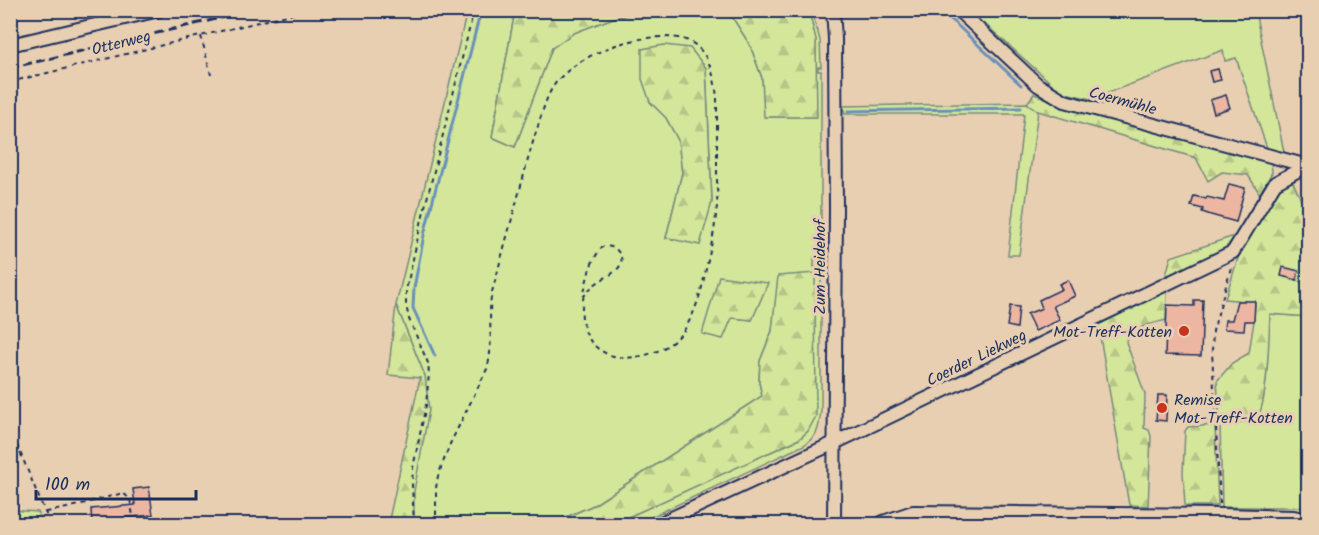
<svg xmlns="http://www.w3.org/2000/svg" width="1319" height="535" viewBox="0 0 1319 535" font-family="Kalam,sans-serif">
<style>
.grass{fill:#d3e69a;stroke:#778a7c;stroke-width:1.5;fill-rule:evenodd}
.forest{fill:url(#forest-firs);stroke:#778a7c;stroke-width:1.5}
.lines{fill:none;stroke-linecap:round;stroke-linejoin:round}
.stream{stroke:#6890bc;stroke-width:3}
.building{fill:#edb6a2;stroke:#1b2f5e;stroke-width:1.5}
.minor-casing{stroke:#1b2f5e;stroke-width:16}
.path{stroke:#1b2f5e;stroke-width:2;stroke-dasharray:4.5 4.5;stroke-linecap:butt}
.minor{stroke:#e9cfb1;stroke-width:12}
.rail{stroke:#1b2f5e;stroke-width:3;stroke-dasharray:9 4.5;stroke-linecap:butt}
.poi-dot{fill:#c8321e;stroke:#e9cfb1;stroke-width:2}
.labels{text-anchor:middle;stroke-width:6;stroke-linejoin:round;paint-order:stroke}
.street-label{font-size:16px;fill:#1b2f5e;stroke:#e9cfb1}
.poi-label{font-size:16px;fill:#1b2f5e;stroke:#e9cfb1;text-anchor:end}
</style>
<defs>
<pattern id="forest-firs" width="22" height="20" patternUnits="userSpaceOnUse" patternTransform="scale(1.5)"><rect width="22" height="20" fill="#d3e69a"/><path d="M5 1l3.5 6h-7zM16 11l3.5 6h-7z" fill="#b5c687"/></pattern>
</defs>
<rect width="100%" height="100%" fill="#e9cfb1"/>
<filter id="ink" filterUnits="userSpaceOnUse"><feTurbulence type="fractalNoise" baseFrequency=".0167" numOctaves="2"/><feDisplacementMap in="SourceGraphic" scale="12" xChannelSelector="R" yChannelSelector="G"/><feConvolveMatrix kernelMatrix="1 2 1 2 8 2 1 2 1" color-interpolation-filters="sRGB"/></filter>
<g filter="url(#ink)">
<g class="grass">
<path d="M717 10 731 15 750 45 762 78 765 117H816V40L809 11H812L820 40 821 67H818V71H821V256L814 257V267L821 268V410C819 427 819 435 804 445L636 524H613L799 439 808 431 779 276 772 331 760 361 759 382 762 396 594 505 550 524H388L425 376 396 305 467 11H515L492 137 515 147 552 48 573 33 613 18 642 11ZM689 48 706 68 712 202 666 238 682 173 678 140 666 118ZM767 283 752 320 732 318Z"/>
<polygon points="966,11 1255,11 1284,152 1268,151 1236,58 1225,61 1223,50 1091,99 1061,92 985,24 982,26"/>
<polygon points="1027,103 1038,111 1019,255 1008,255 1024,114 845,114 843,106"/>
<polygon points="1270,314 1308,317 1308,507 1222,507 1220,423 1235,423 1264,395"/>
</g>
<g class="forest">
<polygon points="515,11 643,11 613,18 574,33 552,48 515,147 492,137"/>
<polygon points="717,11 809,11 816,40 817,117 764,117 762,78 750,45 731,15"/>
<polygon points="664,45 690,48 706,68 712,202 700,245 666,238 682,173 678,140 666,118 650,102 642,79 642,49"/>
<polygon points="1034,94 1066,105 1271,162 1272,172 1260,194 1248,175 1222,172 1208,181 1196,158 1038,111 1027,103"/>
<path d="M1292 180 1308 215V317L1270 314C1269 332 1268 406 1257 417 1250 424 1229 423 1220 423L1217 381 1232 363 1249 353 1254 321 1255 302 1225 299 1239 255 1277 190Z"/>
<polygon points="1237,235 1231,249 1165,278 1171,257"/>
<polygon points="815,273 816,416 808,431 799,439 613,524 550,524 594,505 762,396 759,382 760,361 772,331 778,276"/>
<polygon points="719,276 768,283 752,320 732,318 723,339 702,334"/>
<path d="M1167 291 1166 320C1151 324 1133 326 1126 342L1145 394 1144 428 1149 430 1151 436 1148 506 1129 505 1098 325Z"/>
<polygon points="396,305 425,376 429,410 414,491 414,524 388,524 420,378 388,375"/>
<polygon points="1215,425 1218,506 1185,506 1183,472 1185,431 1188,427"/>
<polygon points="10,510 38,512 43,524 11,524"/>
</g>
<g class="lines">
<g class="stream">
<polyline points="941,10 1021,85"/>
<polyline points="848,111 1021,108"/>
<polyline points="435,356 413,308 414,288 424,235 481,10"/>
</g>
</g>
<g class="building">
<polygon points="1218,69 1221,80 1212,82 1209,71"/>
<polygon points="1226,95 1230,108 1214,113 1210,100"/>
<polygon points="1229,184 1245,188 1236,222 1211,215 1202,212 1203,209 1191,206 1194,196 1206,199 1207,197 1224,201"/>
<polygon points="1283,267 1299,271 1297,280 1281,276"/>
<polygon points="1068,280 1075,296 1053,306 1060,320 1035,331 1027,314 1042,308 1039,300 1062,289 1059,284"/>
<polygon points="1194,300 1203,300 1201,356 1165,355 1167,305 1194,306"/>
<polygon points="1237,301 1255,301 1254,321 1245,321 1244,330 1224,329 1225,320 1232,320"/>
<polygon points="1010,306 1019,307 1017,328 1007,326"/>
<polygon points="1158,395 1167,395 1166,421 1156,420"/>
<polygon points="149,487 153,515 111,519 112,525 92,525 91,509 135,505 133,489"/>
</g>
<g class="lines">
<defs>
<g id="minor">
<polyline points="833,10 835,39 836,209 834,524"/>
<polyline points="958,10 1038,85 1065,101 1308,166"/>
<polyline points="10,45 159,10"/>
<polyline points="659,524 847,437 1233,252 1275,183 1306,166"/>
<polyline points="882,524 883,522 913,512 1221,515 1294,517 1308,520"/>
</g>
</defs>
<use href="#minor" class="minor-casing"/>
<g class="path">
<polyline points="201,36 211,75"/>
<polyline points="10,82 308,10"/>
<polyline points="10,428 50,524"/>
<polyline points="1220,504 1212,351 1213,331 1232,264"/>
<polyline points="46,512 67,508 123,493 130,499 133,516"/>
<polyline points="414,524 412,485 413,468 426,405 429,374 428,363 409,319 406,305 406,290 423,215 474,10"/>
<path d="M436 524V488L438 476 450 444 487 369C494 345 488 321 491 297 493 286 497 276 499 266 505 244 511 222 517 200 524 175 530 150 538 126 543 110 547 93 558 80 574 63 594 53 616 45 636 39 657 35 678 38 707 42 714 73 717 97 717 123 717 149 717 175 717 188 718 202 716 216 714 234 710 252 706 269 702 289 697 308 687 325 680 339 666 348 652 353 624 363 591 358 583 324 580 313 583 300 585 288 589 271 591 261 602 247 609 246 615 246 619 253 630 270 602 277 593 286 589 289 587 293 583 297"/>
</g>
<use href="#minor" class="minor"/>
<polyline class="rail" points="10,68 254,10"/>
</g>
</g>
<g class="poi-dot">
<circle cx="1184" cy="331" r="6"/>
<circle cx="1162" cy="408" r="6"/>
</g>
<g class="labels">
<g class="street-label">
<text transform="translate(121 42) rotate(-14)" y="6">Otterweg</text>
<text transform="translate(1123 100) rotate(15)" y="6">Coermühle</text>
<text transform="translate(819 267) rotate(-90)" y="6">Zum Heidehof</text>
<text transform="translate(976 357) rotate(-26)" y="6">Coerder Liekweg</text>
</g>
<g class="poi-label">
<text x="1172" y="337">Mot-Treff-Kotten</text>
<text x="1174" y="405" text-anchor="start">Remise<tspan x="1174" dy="18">Mot-Treff-Kotten</tspan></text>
</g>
</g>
<rect width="1319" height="535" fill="none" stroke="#e9cfb1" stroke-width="36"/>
<rect x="18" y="18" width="1283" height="499" fill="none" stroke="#1b2f5e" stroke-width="2" filter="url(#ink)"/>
<path d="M36 490v9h160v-9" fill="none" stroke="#1b2f5e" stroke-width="3"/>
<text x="45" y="490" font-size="18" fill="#1b2f5e" stroke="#e9cfb1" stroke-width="4.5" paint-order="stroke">100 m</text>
</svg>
